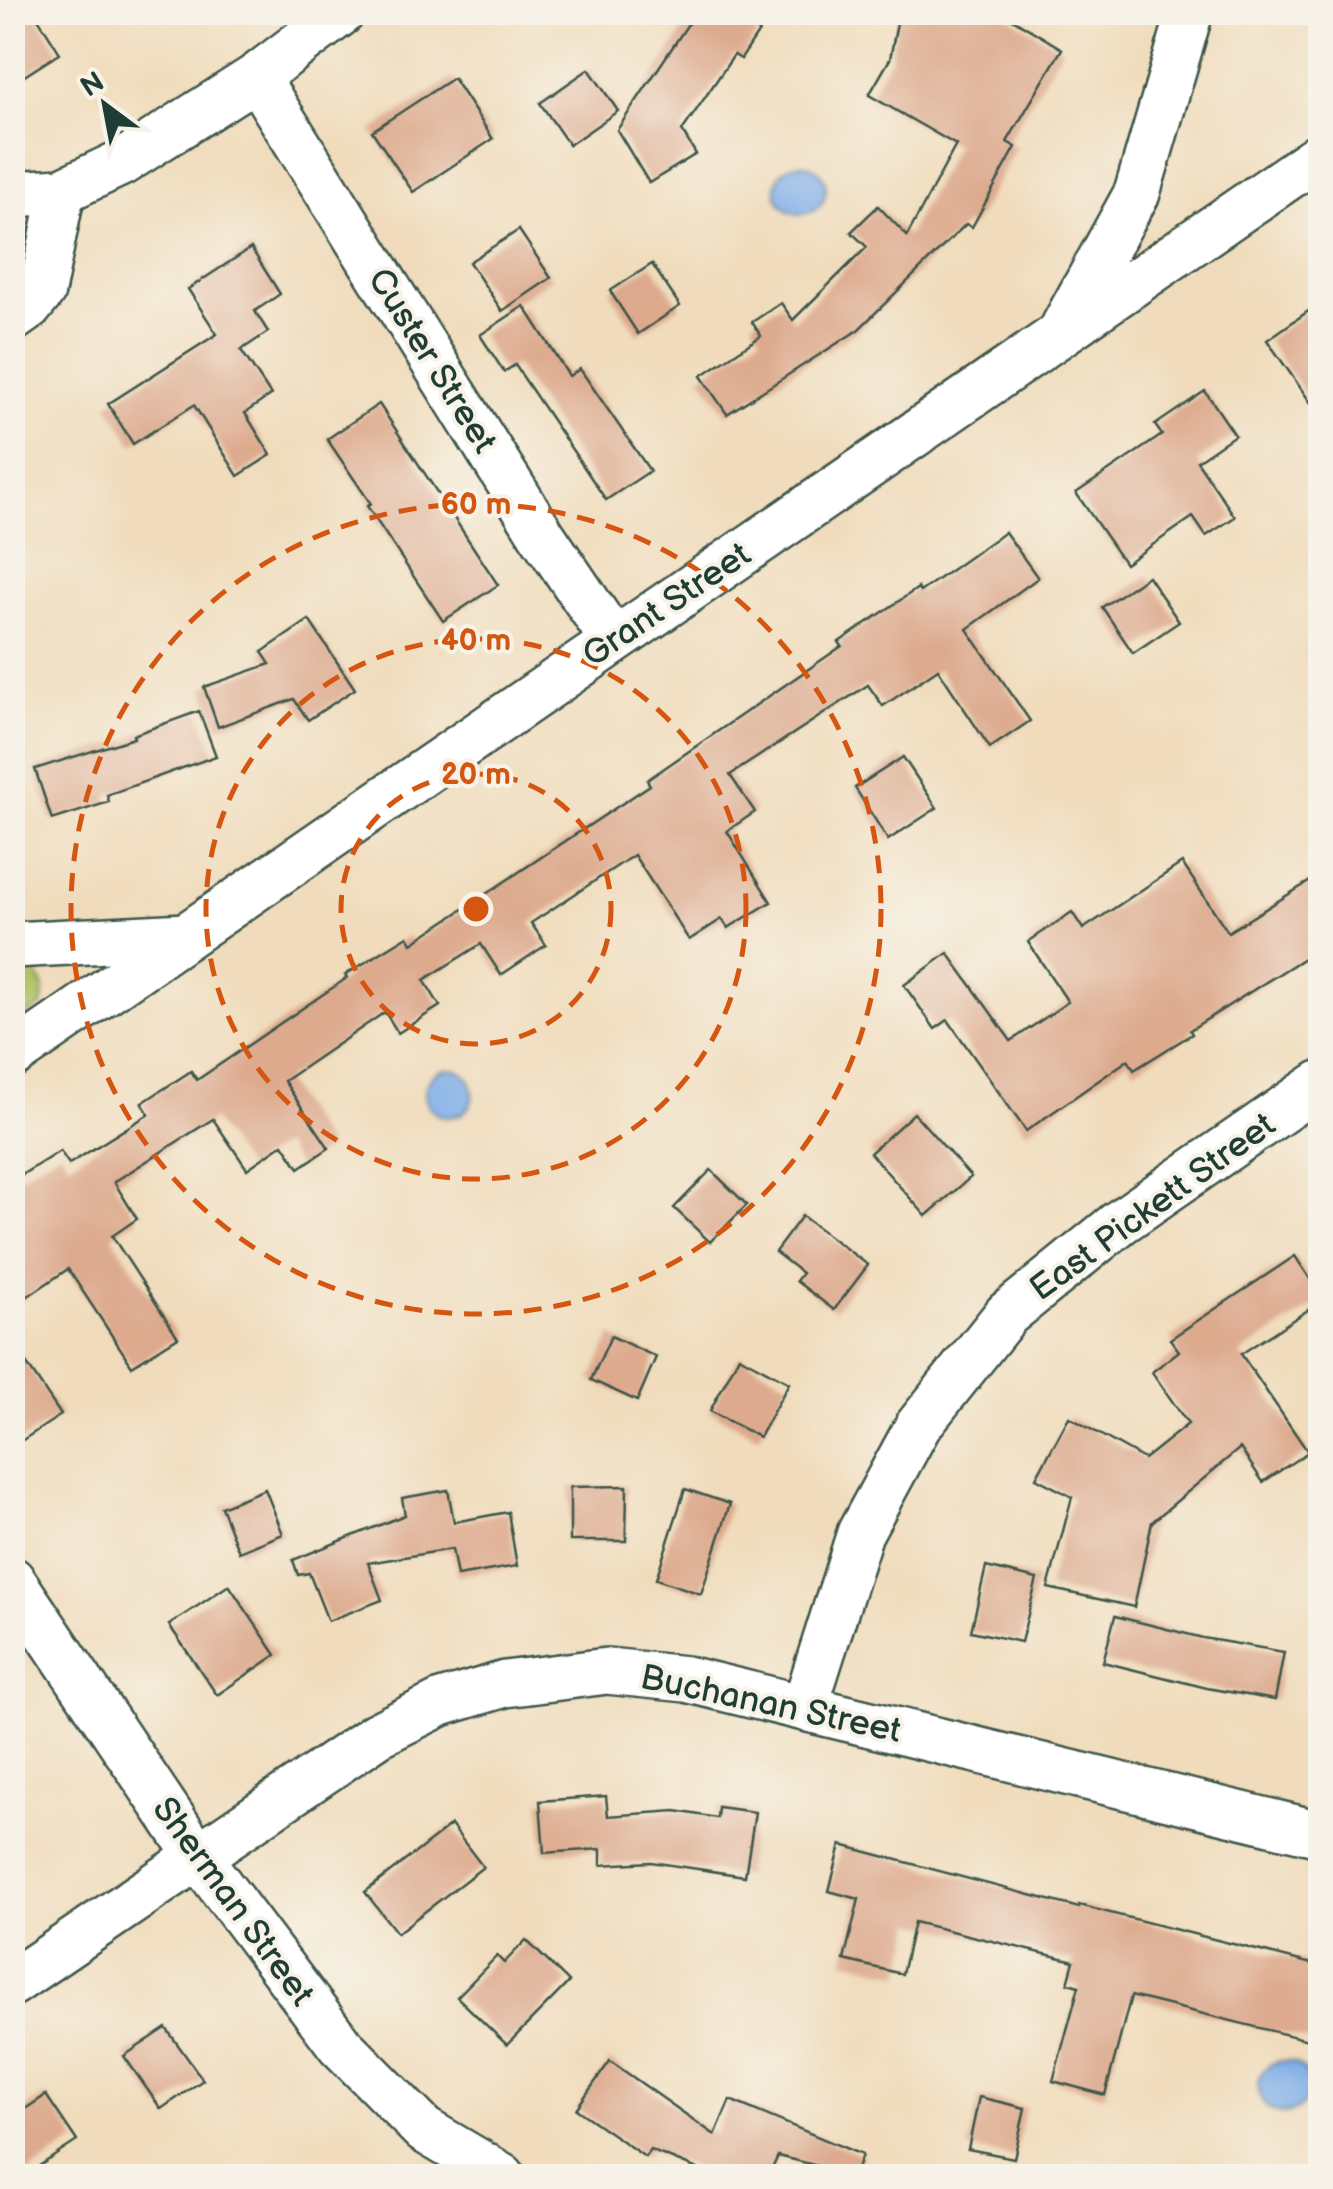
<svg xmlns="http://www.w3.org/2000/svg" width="1333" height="2189" viewBox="0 0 1333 2189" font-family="'Balsamiq Sans',sans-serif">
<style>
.green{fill:#b0c164;stroke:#687f4c;stroke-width:2.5}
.water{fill:#7eade8;stroke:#4e758e;stroke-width:2.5}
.building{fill:#ddaa8e}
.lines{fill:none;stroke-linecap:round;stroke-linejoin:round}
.minor-casing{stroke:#3e5548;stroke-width:50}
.minor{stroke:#fff;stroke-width:45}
.ring{fill:none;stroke:#d45610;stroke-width:5;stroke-dasharray:18 12}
.labels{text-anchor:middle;stroke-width:8;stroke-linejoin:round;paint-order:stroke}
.street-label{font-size:35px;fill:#1f3d34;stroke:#f7f3e8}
.centre{fill:#d45610;stroke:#f7f3e8;stroke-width:5}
.ring-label{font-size:30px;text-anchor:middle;font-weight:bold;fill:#d45610;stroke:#f7f3e8;stroke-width:8;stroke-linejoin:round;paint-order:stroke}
</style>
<rect width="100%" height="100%" fill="#f7f3e8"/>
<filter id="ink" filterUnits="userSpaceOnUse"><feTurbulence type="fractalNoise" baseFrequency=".01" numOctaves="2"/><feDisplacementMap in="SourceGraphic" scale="20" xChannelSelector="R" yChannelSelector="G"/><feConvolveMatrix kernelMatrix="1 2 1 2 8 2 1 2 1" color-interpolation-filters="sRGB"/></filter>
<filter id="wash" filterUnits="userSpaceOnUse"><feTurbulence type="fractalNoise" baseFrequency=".0048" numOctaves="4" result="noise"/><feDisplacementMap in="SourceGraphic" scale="40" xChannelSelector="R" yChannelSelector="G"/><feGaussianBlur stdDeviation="2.25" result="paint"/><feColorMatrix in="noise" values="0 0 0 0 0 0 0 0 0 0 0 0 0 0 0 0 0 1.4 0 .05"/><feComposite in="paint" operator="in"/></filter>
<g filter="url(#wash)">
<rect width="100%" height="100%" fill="#f0dcbc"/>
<polygon class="green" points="12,964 34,968 44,988 41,1006 13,1025"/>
<g class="water">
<circle cx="801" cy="189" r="25"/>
<circle cx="449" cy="1093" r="24"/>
<circle cx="1284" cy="2087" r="26"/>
</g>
<g id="blocks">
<g class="building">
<polygon points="12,12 34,12 60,53 12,84"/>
<polygon points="696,12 772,12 741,59 734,55 682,131 696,154 649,183 617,130"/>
<polygon points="899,12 1001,12 1062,49 1007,142 1016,147 972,227 966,224 858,330 727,414 701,376 761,336 752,322 781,303 793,320 867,247 851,232 878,206 907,236 956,145 869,95 890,59"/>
<polygon points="589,69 618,111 569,145 540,103"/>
<polygon points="453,78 493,139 413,192 372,131"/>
<polygon points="519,230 551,278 502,311 469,262"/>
<polygon points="251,248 280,294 255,311 268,332 241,350 271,395 245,413 271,455 238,476 194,405 133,444 108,404 217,334 188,289"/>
<polygon points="652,264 680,306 638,334 610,291"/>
<polygon points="1320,303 1320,416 1267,340"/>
<polygon points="524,306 569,376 580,369 650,471 606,500 515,365 504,372 480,335"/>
<polygon points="1205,391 1235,435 1197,461 1235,517 1206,536 1193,517 1125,564 1076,493 1162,435 1155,425"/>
<polygon points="379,404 498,585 443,621 367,506 371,504 327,439"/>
<polygon points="1005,532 1038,578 967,629 1030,721 990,748 938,669 883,706 868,685 730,775 755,812 727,831 771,902 728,928 722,919 689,940 634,855 531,923 546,945 501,975 481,944 424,980 440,1006 398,1033 385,1012 284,1081 329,1148 299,1168 283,1144 247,1169 213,1119 114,1182 137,1219 112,1236 178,1337 132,1366 68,1269 12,1307 12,1181 60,1151 69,1164 149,1114 142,1103 191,1071 197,1080 347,978 345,975 408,936 412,943 650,785 647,780 842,646 839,642 918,588 920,592"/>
<polygon points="1148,576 1179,622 1133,653 1102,607"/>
<polygon points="309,620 355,689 308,720 294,699 218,727 204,687 270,664 262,652"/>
<polygon points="199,711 216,756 107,795 109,802 52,820 35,769 134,738 133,735"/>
<polygon points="903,757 937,808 888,840 855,788"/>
<polygon points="1182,863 1228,932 1320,875 1320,948 1190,1030 1192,1034 1134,1070 1128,1060 1026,1131 948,1020 935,1029 904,985 948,953 1011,1041 1068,1002 1028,942 1072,912 1083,929"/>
<polygon points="914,1113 971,1177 926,1216 870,1153"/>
<polygon points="711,1170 747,1205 710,1242 674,1208"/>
<polygon points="802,1216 868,1265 834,1310 796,1281 802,1273 775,1252"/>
<polygon points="1295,1256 1320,1294 1320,1302 1241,1354 1308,1452 1263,1482 1240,1448 1152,1522 1134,1607 1048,1588 1072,1497 1036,1478 1069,1417 1144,1459 1188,1424 1152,1372 1179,1351 1170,1339"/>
<polygon points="611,1336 656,1357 637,1401 591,1380"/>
<polygon points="12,1342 61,1415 12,1447"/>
<polygon points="739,1356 789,1383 759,1437 710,1411"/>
<polygon points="627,1486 626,1541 570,1541 570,1487"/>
<polygon points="265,1489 283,1534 239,1552 221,1507"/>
<polygon points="685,1489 730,1504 701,1594 656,1579"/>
<polygon points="448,1490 454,1522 508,1512 517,1566 457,1576 452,1549 368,1563 382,1600 328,1621 309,1573 298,1575 293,1560 405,1515 402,1498"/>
<polygon points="986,1567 1037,1579 1021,1642 971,1631"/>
<polygon points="229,1585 276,1655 217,1695 169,1625"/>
<polygon points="1115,1616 1203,1638 1284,1652 1275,1700 1207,1688 1103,1662"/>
<polygon points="606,1796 608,1816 676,1811 717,1818 718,1807 755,1812 745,1876 651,1862 601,1865 601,1849 544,1853 540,1801"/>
<polygon points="451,1825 483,1867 397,1933 365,1892"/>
<polygon points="841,1845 1079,1908 1079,1905 1320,1966 1320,2043 1131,1996 1105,2095 1053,2081 1079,1986 1068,1983 1074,1961 914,1922 902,1974 844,1960 859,1899 829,1891"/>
<polygon points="526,1940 569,1982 507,2045 457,1997 497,1956 504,1963"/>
<polygon points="166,2028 203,2080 161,2109 124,2056"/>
<polygon points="610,2061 715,2135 730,2100 862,2155 855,2175 778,2156 770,2173 775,2176 697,2176 700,2170 650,2150 645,2157 576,2109"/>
<polygon points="46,2095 77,2141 24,2176 12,2176 12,2118"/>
<polygon points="979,2097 1025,2108 1014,2158 968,2149"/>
</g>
</g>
</g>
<g filter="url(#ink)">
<use href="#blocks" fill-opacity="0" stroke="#3e5548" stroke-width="2.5"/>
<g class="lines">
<defs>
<g id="minor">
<polyline points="256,77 542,535 613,640"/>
<polyline points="12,194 62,191 121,163 256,77 342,12"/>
<polyline points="12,319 29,307 42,291 62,191"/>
<polyline points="1064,326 1137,193 1190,12"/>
<polyline points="12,945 186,936"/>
<polyline points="12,1056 1320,155"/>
<polyline points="12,1580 197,1855 340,2045 424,2130 502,2176"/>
<polyline points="805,1706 860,1533 918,1426 1007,1314 1119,1223 1320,1084"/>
<polyline points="12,1983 377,1735 441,1703 505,1684 607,1671 686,1679 1320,1834"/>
</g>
</defs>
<use href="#minor" class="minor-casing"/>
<use href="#minor" class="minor"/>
</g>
</g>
<g class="ring">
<circle cx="476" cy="909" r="135"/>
<circle cx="476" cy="909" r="270"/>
<circle cx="476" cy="909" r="405"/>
</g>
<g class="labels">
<g class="street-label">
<text transform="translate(433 360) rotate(58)" y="12">Custer Street</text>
<text transform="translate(666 604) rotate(-34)" y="12">Grant Street</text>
<text transform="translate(1152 1206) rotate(-36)" y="12">East Pickett Street</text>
<text transform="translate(771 1703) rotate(12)" y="12">Buchanan Street</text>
<text transform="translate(234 1901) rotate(54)" y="12">Sherman Street</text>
</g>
</g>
<circle cx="476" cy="909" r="15" class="centre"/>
<g class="ring-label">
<text x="476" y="514">60 m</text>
<text x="476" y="650">40 m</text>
<text x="476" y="784">20 m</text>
</g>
<rect width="1333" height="2189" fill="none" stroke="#f7f3e8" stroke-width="50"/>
<g transform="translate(105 105) rotate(328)" stroke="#f7f3e8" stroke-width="8" paint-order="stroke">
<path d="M0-8L18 38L0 25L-18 38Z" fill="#1f3d34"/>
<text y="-15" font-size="28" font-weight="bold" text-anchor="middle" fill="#1f3d34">N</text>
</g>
</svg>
